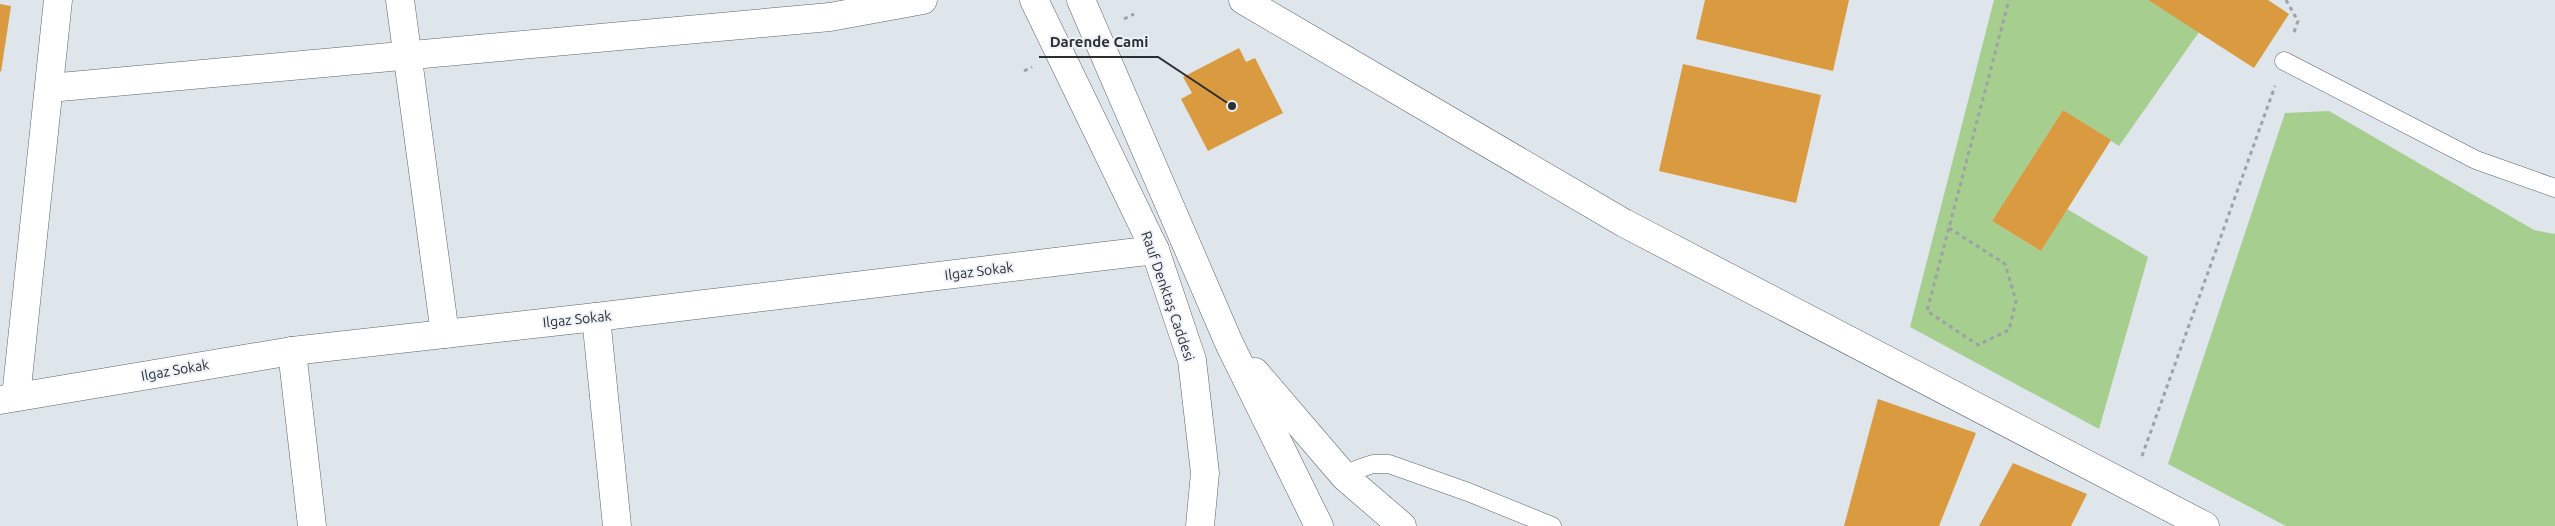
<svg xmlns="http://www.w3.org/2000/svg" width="2555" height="526" viewBox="0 0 2555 526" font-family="Ubuntu,sans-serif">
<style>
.green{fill:#a5ce8f}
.building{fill:#da9a3f}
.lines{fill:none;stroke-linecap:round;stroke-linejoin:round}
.service-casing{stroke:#5e6469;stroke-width:19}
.minor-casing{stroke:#5e6469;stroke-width:29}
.primary-casing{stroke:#5e6469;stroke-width:29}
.path{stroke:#9da2a7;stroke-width:3;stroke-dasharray:4 4;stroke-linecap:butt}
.service{stroke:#fff;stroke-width:18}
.minor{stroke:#fff;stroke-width:28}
.primary{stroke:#fff;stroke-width:28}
.labels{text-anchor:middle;stroke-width:4;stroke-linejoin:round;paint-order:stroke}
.street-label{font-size:14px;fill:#2c2e31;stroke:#ecf2f8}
.leader{fill:none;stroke:#2c2e31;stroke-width:2}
.callout-dot{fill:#2c2e31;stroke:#ecf2f8;stroke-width:2}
.callout-label{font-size:15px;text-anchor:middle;font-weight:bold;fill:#2c2e31;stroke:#ecf2f8;stroke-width:4;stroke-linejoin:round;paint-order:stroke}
</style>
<rect width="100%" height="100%" fill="#dee5eb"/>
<g class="green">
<polygon points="1994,0 2148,0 2199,32 2119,146 2063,110 1992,221 2041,251 2067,209 2148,257 2099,429 1910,327"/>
<polygon points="2329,111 2534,230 2555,234 2555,526 2286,526 2168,464 2285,113"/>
</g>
<g class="building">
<polygon points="1705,0 1849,0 1833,71 1696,39"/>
<polygon points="2148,0 2268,0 2289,14 2254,68"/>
<polygon points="0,4 11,6 1,72 0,71"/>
<polygon points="1239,48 1246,62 1255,58 1283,113 1208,151 1181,99 1192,93 1183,77"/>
<polygon points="1683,64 1821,95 1796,203 1659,171"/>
<polygon points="2063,110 2111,140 2041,251 1992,221"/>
<polygon points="1878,399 1976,433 1939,526 1844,526"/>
<polygon points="2013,463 2087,494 2071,526 1979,526"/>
</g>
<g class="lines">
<defs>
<g id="service">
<polyline points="2284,61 2476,160 2555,188"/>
<polyline points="1345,477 1358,469 1373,464 1389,464 1468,492 1552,526"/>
</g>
<g id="minor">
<polyline points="400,0 445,334"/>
<polyline points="1243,0 1624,223 2205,526"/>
<polyline points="49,88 830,17 923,0"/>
<polyline points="596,317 617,526"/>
<polyline points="292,351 312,526"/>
<polyline points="16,397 58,0"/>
<polyline points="0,400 292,351 596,317 1155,250"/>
</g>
<g id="primary">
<polyline points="1034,0 1155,250 1192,360 1205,473 1200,526"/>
<polyline points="1081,0 1229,343 1319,526"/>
<polyline points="1255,372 1345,477 1402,526"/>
</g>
</defs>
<use href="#service" class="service-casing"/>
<use href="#minor" class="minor-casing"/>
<use href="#primary" class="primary-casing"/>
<g class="path">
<polyline points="2286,0 2298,21 2293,35"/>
<polyline points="1124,19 1134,14"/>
<polyline points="1024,71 1032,67"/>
<polyline points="1949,228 2005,264 2016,301 2009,330 1978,345 1927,311 2009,0"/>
<polyline points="2142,456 2275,86"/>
</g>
<use href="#service" class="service"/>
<use href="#minor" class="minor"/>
<use href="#primary" class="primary"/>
</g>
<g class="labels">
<g class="street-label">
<text transform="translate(979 271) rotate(-7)" y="5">Ilgaz Sokak</text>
<text transform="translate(1168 296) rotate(71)" y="5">Rauf Denktaş Caddesi</text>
<text transform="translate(577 319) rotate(-6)" y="5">Ilgaz Sokak</text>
<text transform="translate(175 370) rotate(-10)" y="5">Ilgaz Sokak</text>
</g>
</g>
<path class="leader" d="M1232 106L1158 57H1039"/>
<circle class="callout-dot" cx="1232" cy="106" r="5"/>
<g class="callout-label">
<text x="1099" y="47">Darende Cami</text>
</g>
</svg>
